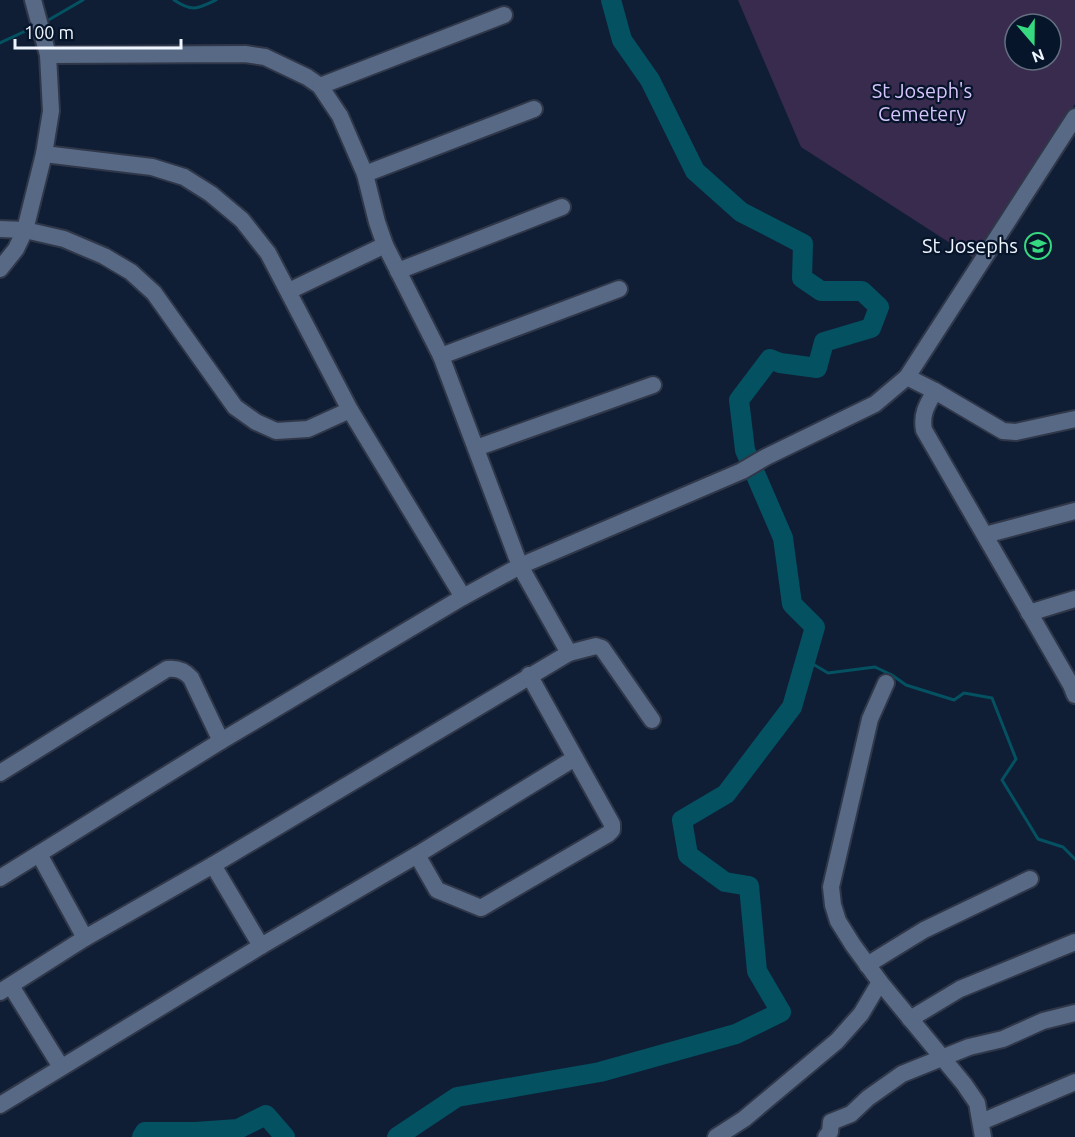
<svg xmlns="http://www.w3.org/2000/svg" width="1075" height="1137" viewBox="0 0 1075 1137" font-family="Ubuntu,sans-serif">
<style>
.green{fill:#382b4e;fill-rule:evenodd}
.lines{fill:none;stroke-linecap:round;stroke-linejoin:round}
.stream{stroke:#045161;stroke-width:3}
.river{stroke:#045161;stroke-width:20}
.minor-casing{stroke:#303749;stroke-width:20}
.minor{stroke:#576985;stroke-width:16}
.labels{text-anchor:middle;stroke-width:4.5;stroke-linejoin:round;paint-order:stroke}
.park-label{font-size:20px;fill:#d8c4fd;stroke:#07152b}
.poi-label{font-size:20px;fill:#eff5ff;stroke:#07152b;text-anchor:end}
</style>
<rect width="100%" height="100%" fill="#0f1e35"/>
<path class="green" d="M738 0H1075V104L975 259 801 147ZM1015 24H1051V60H1015Z"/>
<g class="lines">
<g class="stream">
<path d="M174 0C192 12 197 9 216 0"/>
<polyline points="45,22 83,0"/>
<polyline points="0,43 34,27"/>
<polyline points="806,660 828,673 875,667 892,675 906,685 954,700 964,693 992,698 1016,759 1002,780 1038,839 1063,847 1075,859"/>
</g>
<g class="river">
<polyline points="142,1137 145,1132 195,1132 238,1129 266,1115 285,1137"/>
<polyline points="397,1137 457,1097 600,1072 736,1034 781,1012 757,971 749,886 725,882 688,855 682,820 726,794 792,707 815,627 792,604 783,538 745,450 739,400 770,359 780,363 817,368 824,342 871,328 879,307 862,291 821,291 802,278 803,244 741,212 695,171 650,80 622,40 611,0"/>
</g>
<defs>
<g id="minor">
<polyline points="48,55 245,54 265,57 307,77 320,86 340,116 365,174 377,222 385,245 441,356 520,566 569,653 596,646 602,648 652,720"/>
<polyline points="320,86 504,15"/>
<polyline points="44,154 152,167 184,177 211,194 242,220 268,253 350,410 463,597"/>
<polyline points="365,174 534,109"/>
<polyline points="0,229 25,230 64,239 104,256 131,272 154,293 235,407 256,422 276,431 308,429 350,410"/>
<polyline points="0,269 16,249 25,230 44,154 51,111 48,55 33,0"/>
<polyline points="398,271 562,207"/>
<polyline points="289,291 385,245"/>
<polyline points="441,356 619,289"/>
<path d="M907 377 935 391C927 405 921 414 924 430L1071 685 1075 695"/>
<polyline points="935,391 1003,431 1016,432 1075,419"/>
<polyline points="476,448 653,385"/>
<polyline points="985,535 1075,511"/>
<polyline points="1029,613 1075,599"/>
<polyline points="886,683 870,719 831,887 833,905 838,921 853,945 880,982 964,1084 977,1103 983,1137"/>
<path d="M0 773 167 669C177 668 184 670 191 678L221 741"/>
<polyline points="39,854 85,938"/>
<polyline points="417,855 575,758"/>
<polyline points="213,865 261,946"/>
<polyline points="0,878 221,741 463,597 520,566 742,471 766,457 875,404 907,377 1075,117"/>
<polyline points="867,965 924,930 1030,879"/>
<polyline points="11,986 61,1067"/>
<polyline points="0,992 85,938 213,865 569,653"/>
<polyline points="910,1019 960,989 1075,942"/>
<polyline points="0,1105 261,946 417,855 437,890 481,908 608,834 612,830 612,824 529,675"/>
<polyline points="981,1122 1075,1082"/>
<polyline points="716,1137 744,1119 837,1041 861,1014 880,982"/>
<polyline points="826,1137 830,1132 831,1122 851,1114 868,1098 902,1074 969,1047 1003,1039 1043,1021 1075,1013"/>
</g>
</defs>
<use href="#minor" class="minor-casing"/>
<use href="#minor" class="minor"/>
</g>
<defs>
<symbol id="university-ring" viewBox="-11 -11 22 22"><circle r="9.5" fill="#07152b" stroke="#36d880" stroke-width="1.5"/><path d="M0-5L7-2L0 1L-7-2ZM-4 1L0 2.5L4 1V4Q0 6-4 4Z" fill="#36d880"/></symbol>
</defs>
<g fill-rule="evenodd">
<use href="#university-ring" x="1023" y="231" width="30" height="30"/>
</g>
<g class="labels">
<g class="park-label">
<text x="922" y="98">St Joseph's<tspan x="922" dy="23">Cemetery</tspan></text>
</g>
<g class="poi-label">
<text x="1018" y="253">St Josephs</text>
</g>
</g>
<g transform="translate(1033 42) rotate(160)"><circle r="28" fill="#07152b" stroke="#646f80" stroke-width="1.5"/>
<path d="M0-4.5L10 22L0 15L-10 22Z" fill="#36d880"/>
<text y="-9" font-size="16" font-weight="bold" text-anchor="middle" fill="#eff5ff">N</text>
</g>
<path d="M15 39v9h166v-9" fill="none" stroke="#eff5ff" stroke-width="3"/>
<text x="24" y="39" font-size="18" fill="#eff5ff" stroke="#07152b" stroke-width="4.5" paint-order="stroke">100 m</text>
</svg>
